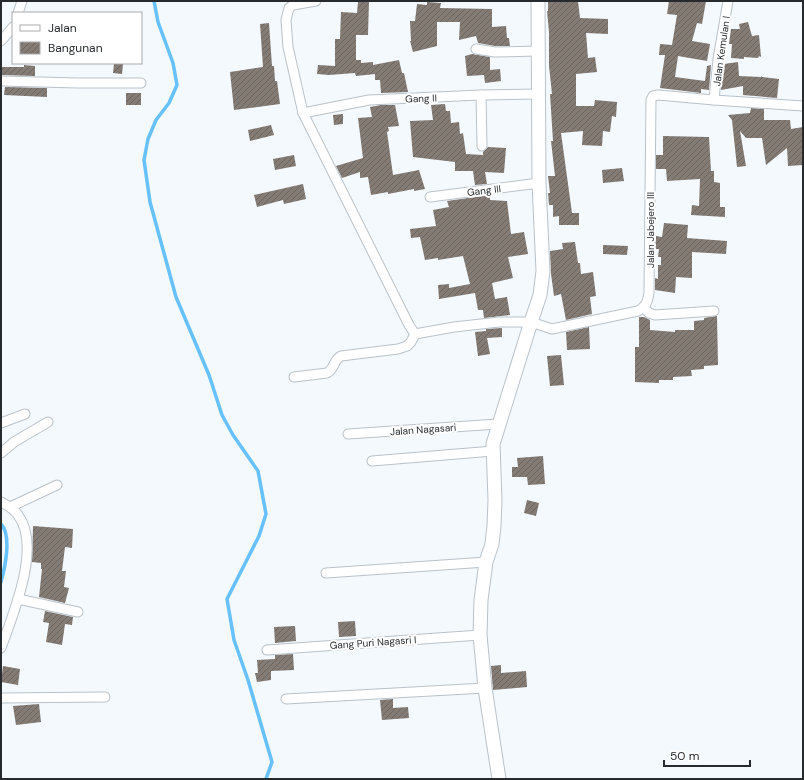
<svg xmlns="http://www.w3.org/2000/svg" width="804" height="780" viewBox="0 0 804 780" font-family="'DM Sans',sans-serif">
<style>
.lines{fill:none;stroke-linecap:round;stroke-linejoin:round}
.stream{stroke:#66c1fc;stroke-width:3.5}
.building{fill:url(#building-hatch)}
.street-casing{stroke:#b9c2c9;stroke-width:11}
.secondary-casing{stroke:#b9c2c9;stroke-width:15}
.street{stroke:#fff;stroke-width:9}
.secondary{stroke:#fff;stroke-width:13}
.labels{text-anchor:middle;stroke-width:4;stroke-linejoin:round;paint-order:stroke}
.street-label{font-size:10px;fill:#272b2d;stroke:#fff}
</style>
<defs>
<pattern id="building-hatch" width="6" height="6" patternUnits="userSpaceOnUse"><rect width="6" height="6" fill="#837b74"/><path d="M-1 1l2-2M0 6l6-6M5 7l2-2" fill="none" stroke="#6b6560"/></pattern>
</defs>
<rect width="100%" height="100%" fill="#f4f9fe"/>
<g class="lines">
<g class="stream">
<polyline points="154,1 158,22 173,63 177,85 169,103 156,120 148,139 144,160 150,202 176,297 209,375 222,415 233,435 258,471 266,514 259,536 227,599 234,640 248,680 272,762 266,779"/>
<path d="M1 524C12 535 5 568 1 582"/>
</g>
</g>
<g class="building">
<polygon points="548,1 578,1 580,18 608,19 608,34 586,33 588,58 595,57 597,72 576,74 576,106 594,106 595,100 617,102 616,117 612,116 610,132 603,131 602,146 582,145 583,131 561,133 572,213 579,213 579,225 559,225 559,216 553,217 553,205 549,205 548,193 550,193 548,176 555,176 551,141 553,141 550,94 552,94 549,66 549,32 547,11 548,11"/>
<polygon points="669,1 706,1 702,24 697,23 692,41 710,44 707,61 678,56 675,77 705,81 707,66 711,65 709,90 701,89 701,93 660,88 665,55 659,55 660,44 672,45 677,15 667,14"/>
<polygon points="358,2 369,2 368,35 356,35 356,60 361,60 361,63 373,62 373,65 399,60 402,73 404,73 408,92 381,93 380,80 375,80 375,74 356,76 355,73 329,75 317,74 318,65 335,66 335,39 340,39 341,12 357,13"/>
<polygon points="427,2 441,3 440,8 492,9 492,27 506,26 507,38 509,38 510,46 495,46 478,43 476,36 459,40 460,22 437,22 437,46 413,52 410,41 411,41 410,21 415,21 417,4 427,5"/>
<polygon points="748,22 752,36 759,35 761,57 759,56 758,58 744,57 744,59 731,58 732,44 729,44 731,29 740,29 739,24"/>
<polygon points="269,23 272,66 274,66 275,81 277,81 280,104 234,110 230,72 263,67 260,24"/>
<polygon points="472,54 490,57 490,70 500,69 501,81 485,83 484,75 467,76 465,56"/>
<polygon points="738,62 739,76 761,77 761,76 762,77 779,79 777,98 743,95 743,86 721,90 724,64"/>
<polygon points="114,64 123,64 122,74 113,73"/>
<polygon points="24,65 35,66 35,76 1,75 1,67 24,67"/>
<polygon points="5,87 47,88 47,97 4,95"/>
<rect x="126" y="93" width="15" height="12"/>
<polygon points="445,104 446,111 450,111 451,123 459,122 460,134 463,133 466,154 483,155 483,152 488,147 506,148 504,173 485,172 487,184 475,185 473,171 455,171 455,162 413,157 410,121 433,120 431,105"/>
<polygon points="381,105 395,105 399,126 388,127 389,131 387,132 393,175 419,170 425,189 414,191 414,189 388,194 388,192 371,195 368,177 360,178 360,172 342,178 336,166 363,158 358,118 372,117 370,107"/>
<polygon points="751,108 764,109 764,120 790,120 791,129 803,127 803,165 788,166 787,148 766,165 762,138 746,138 740,131 746,166 737,167 732,120 728,115 750,113"/>
<polygon points="343,114 343,124 334,125 333,115"/>
<polygon points="271,125 274,135 250,141 248,130"/>
<polygon points="663,136 709,137 711,171 714,171 714,182 720,183 720,207 725,207 725,217 691,215 692,205 699,206 700,179 667,181 666,169 656,169 656,155 663,155"/>
<polygon points="294,155 296,166 275,170 273,159"/>
<polygon points="622,168 624,181 603,183 602,170"/>
<polygon points="303,184 306,199 284,204 283,200 257,207 254,195"/>
<polygon points="490,195 490,200 507,201 511,234 524,232 528,254 508,257 513,278 492,283 495,299 507,297 510,315 484,318 483,310 478,310 475,293 439,299 438,285 449,284 449,288 470,284 463,256 438,260 438,258 425,260 420,237 411,238 410,229 436,226 433,210 449,207 447,201"/>
<polygon points="664,223 688,225 687,238 727,241 726,254 692,252 692,278 676,277 675,293 655,290 655,278 658,279 658,265 661,265 661,257 658,257 659,249 655,249 656,236 662,237"/>
<polygon points="575,242 578,263 580,263 581,274 593,272 596,296 590,297 592,314 566,320 561,294 554,296 551,274 550,251 563,249 562,243"/>
<polygon points="603,245 628,246 627,255 603,254"/>
<polygon points="717,316 718,365 704,366 704,369 691,370 692,376 673,377 673,380 659,380 659,383 635,382 635,347 639,347 639,317 644,317 650,320 650,330 675,332 675,330 694,330 694,321 704,320 704,318"/>
<polygon points="589,327 590,349 567,350 566,332"/>
<polygon points="502,328 502,337 487,338 490,354 478,356 475,332 486,331 486,329"/>
<polygon points="561,355 564,385 550,386 547,356"/>
<polygon points="543,456 545,484 528,485 527,477 512,477 512,467 518,467 517,458"/>
<polygon points="527,500 539,503 536,516 524,513"/>
<polygon points="33,526 73,529 72,548 65,547 62,571 66,571 64,587 69,588 65,603 39,597 42,569 41,569 41,563 32,562"/>
<polygon points="45,611 73,617 72,625 65,624 62,645 46,642 49,623 43,622"/>
<polygon points="355,621 356,636 339,637 338,622"/>
<polygon points="295,626 296,641 275,643 274,627"/>
<polygon points="293,654 294,670 271,671 271,680 257,682 255,673 258,673 257,660 275,659 275,655"/>
<polygon points="501,665 501,673 526,671 527,687 493,690 491,666"/>
<polygon points="3,666 20,669 18,685 1,682"/>
<polygon points="393,699 393,708 408,707 409,718 382,720 380,700"/>
<polygon points="39,704 41,722 16,725 13,706"/>
</g>
<g class="lines">
<defs>
<g id="street">
<path d="M316 1 293 5 289 8 286 20 288 47 303 113 409 325 415 334 454 327 499 322H531L552 329 638 311C646 306 648 302 649 292L651 100 653 96 658 95 714 100 803 106"/>
<polyline points="18,13 22,1"/>
<polyline points="1,41 13,27"/>
<polyline points="476,49 495,52 538,51"/>
<polyline points="1,81 78,83 141,83"/>
<polyline points="481,95 482,146"/>
<polyline points="714,100 718,59 728,1"/>
<polyline points="303,113 369,100 481,95 540,94"/>
<polyline points="430,197 539,183"/>
<polyline points="644,308 649,313 655,315 714,311"/>
<path d="M294 377 327 373C335 369 333 360 341 356L398 349 407 346 411 342 415 334"/>
<polyline points="1,423 25,414"/>
<polyline points="348,434 498,424"/>
<polyline points="1,453 14,442 48,422"/>
<polyline points="372,461 493,451"/>
<path d="M1 502C7 505 14 509 18 515 42 547 13 614 1 648"/>
<polyline points="10,507 57,485"/>
<polyline points="326,573 486,562"/>
<polyline points="18,599 78,612"/>
<polyline points="267,650 480,635"/>
<polyline points="1,698 105,697"/>
<polyline points="286,699 485,688"/>
</g>
<polyline id="secondary" points="499,779 485,688 480,635 481,600 486,562 492,544 494,526 495,500 493,444 531,322 540,295 543,271 539,183 538,1"/>
</defs>
<use href="#street" class="street-casing"/>
<use href="#secondary" class="secondary-casing"/>
<use href="#street" class="street"/>
<use href="#secondary" class="secondary"/>
</g>
<g class="labels">
<g class="street-label">
<text transform="translate(721 51) rotate(-82)" y="4">Jalan Kemulan I</text>
<text transform="translate(421 98) rotate(-2)" y="4">Gang II</text>
<text transform="translate(484 190) rotate(-7)" y="4">Gang III</text>
<text transform="translate(650 230) rotate(-90)" y="4">Jalan Jabejero III</text>
<text transform="translate(423 429) rotate(-4)" y="4">Jalan Nagasari</text>
<text transform="translate(373 642) rotate(-4)" y="4">Gang Puri Nagasri I</text>
</g>
</g>
<rect width="804" height="780" fill="none" stroke="#272b2d" stroke-width="4"/>
<rect x="12" y="12" width="130" height="52" fill="#ffffff" stroke="#a9aaab"/>
<rect x="20" y="25" width="20" height="6" fill="#ffffff" stroke="#a9aaab"/>
<text x="48" y="32" font-size="12" fill="#272b2d">Jalan</text>
<rect x="20" y="42" width="20" height="12" fill="url(#building-hatch)" stroke="#a9aaab"/>
<text x="48" y="52" font-size="12" fill="#272b2d">Bangunan</text>
<path d="M664 760v6h86v-6" fill="none" stroke="#272b2d" stroke-width="2"/>
<text x="670" y="760" font-size="12" fill="#272b2d" stroke="#ffffff" stroke-width="3" paint-order="stroke">50 m</text>
</svg>
